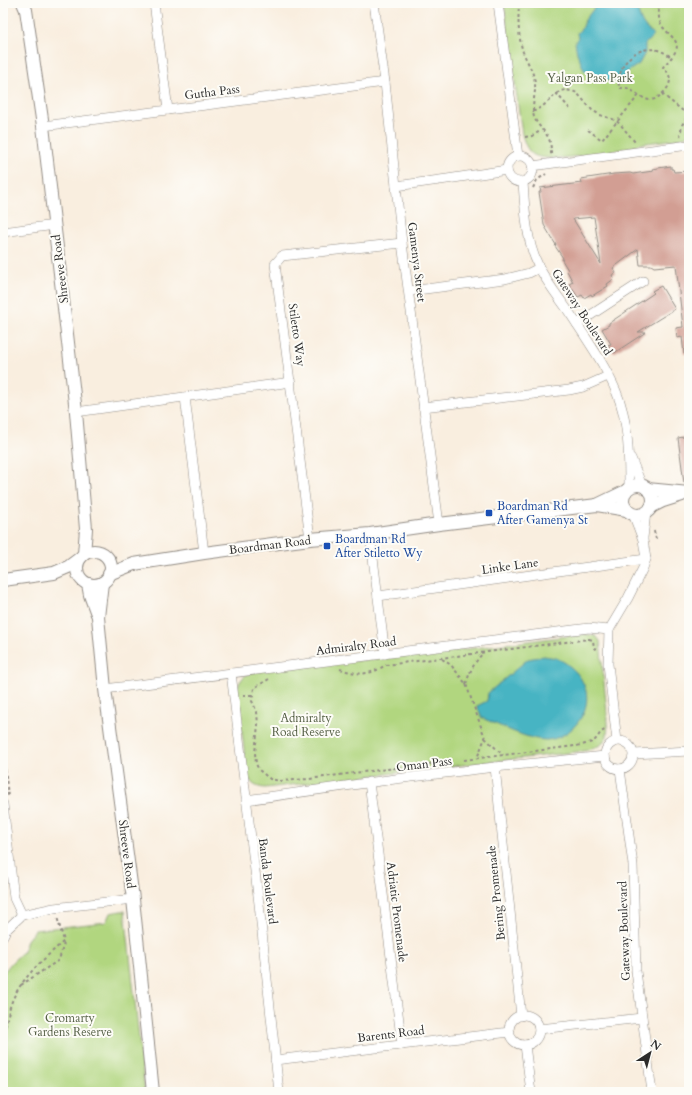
<svg xmlns="http://www.w3.org/2000/svg" width="692" height="1095" viewBox="0 0 692 1095" font-family="Cardo,serif">
<style>
.green{fill:#b1d67f;stroke:#6e8055}
.water{fill:#47b4c3;stroke:#397077}
.building{fill:#d29e93;fill-rule:evenodd}
.lines{fill:none;stroke-linecap:round;stroke-linejoin:round}
.minor-casing{stroke:#928c85;stroke-width:10}
.tertiary-casing{stroke:#928c85;stroke-width:14}
.path{stroke:#928c85;stroke-width:2;stroke-dasharray:3 3;stroke-linecap:butt}
.minor{stroke:#fff;stroke-width:9}
.tertiary{stroke:#fff;stroke-width:12}
.transit-dot{fill:#1a4fb4;stroke:#fdfcf7;stroke-width:1.5}
.labels{text-anchor:middle;stroke-width:4;stroke-linejoin:round;paint-order:stroke}
.park-label{font-size:12px;fill:#535e44;stroke:#fdfcf7}
.street-label{font-size:12px;fill:#2b2b2b;stroke:#fdfcf7}
.transit-label{font-size:12px;fill:#164399;stroke:#fdfcf7;text-anchor:start}
</style>
<rect width="100%" height="100%" fill="#fdfcf7"/>
<filter id="ink" filterUnits="userSpaceOnUse"><feTurbulence type="fractalNoise" baseFrequency=".025" numOctaves="2"/><feDisplacementMap in="SourceGraphic" scale="8" xChannelSelector="R" yChannelSelector="G"/><feConvolveMatrix kernelMatrix="1 2 1 2 8 2 1 2 1" color-interpolation-filters="sRGB"/></filter>
<filter id="wash" filterUnits="userSpaceOnUse"><feTurbulence type="fractalNoise" baseFrequency=".012" numOctaves="4" result="noise"/><feDisplacementMap in="SourceGraphic" scale="16" xChannelSelector="R" yChannelSelector="G"/><feGaussianBlur stdDeviation="0.9" result="paint"/><feColorMatrix in="noise" values="0 0 0 0 0 0 0 0 0 0 0 0 0 0 0 0 0 1.4 0 .05"/><feComposite in="paint" operator="in"/></filter>
<g filter="url(#wash)">
<rect width="100%" height="100%" fill="#f9eedf"/>
<g class="green">
<path d="M504 3H689V135L678 139 639 144 637 146C618 150 550 164 534 155 527 151 524 142 522 134Z"/>
<path d="M584 634 596 636 600 641 608 723 607 736 603 743 595 748 584 751 265 788C255 787 251 784 247 775L237 689C240 680 243 677 250 672L459 650Z"/>
<polygon points="121,911 125,911 145,1092 3,1092 3,973 13,961 24,951 27,940 35,930 106,922 110,913"/>
</g>
<g class="water">
<path d="M598 3H635C640 15 640 27 653 33L652 37 645 44V53L639 64 630 70 622 78 616 81 597 80 584 70 577 53 575 42 578 38 577 33 583 27 585 20Z"/>
<path d="M544 656C548 657 553 657 556 658 559 659 562 661 564 662 573 668 580 675 584 685 595 710 571 739 546 740 528 740 499 725 482 718L477 706 487 701 488 693 528 659Z"/>
</g>
<g id="blocks">
<g class="building">
<path d="M671 166V169H673L674 172 689 171V354H684L682 337 677 338 676 328 683 327 676 265 654 267 651 265H640L638 249 613 268 616 273 612 275 614 279 607 284 608 286 592 296 591 294 584 298 582 295 578 297 569 284 573 282 567 271 568 270 562 260 563 258 555 246 556 245 544 225 539 192H541L540 188 582 183 581 179 614 174 630 173 633 174 653 171 652 169ZM594 217 601 264 573 219Z"/>
<polygon points="661,286 675,309 638,332 646,332 614,353 608,345 611,344 602,329 609,325 609,323 654,293 652,291"/>
<polygon points="689,436 689,483 684,483 678,438"/>
</g>
</g>
</g>
<g filter="url(#ink)">
<use href="#blocks" fill-opacity="0" stroke="#928c85" stroke-width="1"/>
<g class="lines">
<defs>
<g id="minor">
<polyline points="154,3 168,110"/>
<polyline points="374,3 385,82 402,243 439,524"/>
<polyline points="498,3 518,156"/>
<polyline points="43,126 385,82"/>
<circle cx="520" cy="169" r="13"/>
<polyline points="532,166 689,145"/>
<path d="M523 182C525 211 526 241 539 267 548 285 562 301 573 318 588 341 605 365 616 391 629 421 629 457 629 489"/>
<polyline points="396,186 447,179 507,170"/>
<polyline points="3,232 55,225"/>
<polyline points="409,291 505,279 529,273 539,268"/>
<polyline points="577,324 643,281"/>
<polyline points="185,397 204,553"/>
<polyline points="423,407 569,390 583,387 608,376"/>
<polyline points="76,412 291,382"/>
<polyline points="631,458 642,486"/>
<polyline points="370,534 385,654"/>
<polyline points="643,538 646,512"/>
<polyline points="310,539 275,264 282,256 402,243"/>
<polyline points="378,596 646,559"/>
<polyline points="231,673 259,904 279,1092"/>
<polyline points="105,689 589,628 609,630"/>
<polyline points="617,741 608,664 609,630 628,598 643,568 646,559 643,540 633,514"/>
<circle cx="619" cy="755" r="14"/>
<polyline points="634,754 689,751"/>
<polyline points="495,767 521,1016"/>
<polyline points="620,769 633,865 636,971 652,1092"/>
<polyline points="369,782 402,1045"/>
<polyline points="246,800 395,779 495,767 605,756"/>
<polyline points="3,804 14,898 22,915"/>
<polyline points="3,936 6,930 22,915 54,908 133,899"/>
<circle cx="524" cy="1030" r="15"/>
<polyline points="539,1029 642,1018"/>
<polyline points="525,1045 531,1092"/>
<polyline points="275,1060 510,1032"/>
</g>
<g id="tertiary">
<polyline points="23,3 26,10 43,126 76,412 86,529 84,554"/>
<circle cx="638" cy="500" r="15"/>
<polyline points="647,489 689,493"/>
<polyline points="597,505 626,491"/>
<polyline points="651,507 663,501 682,495"/>
<circle cx="94" cy="568" r="17"/>
<polyline points="109,574 134,564 204,553 310,539 370,534 439,524 597,505 627,510"/>
<polyline points="3,580 54,573 68,567 80,558"/>
<polyline points="102,583 98,617 105,689 133,899 153,1092"/>
<polyline points="88,584 90,595 97,614"/>
</g>
</defs>
<use href="#minor" class="minor-casing"/>
<use href="#tertiary" class="tertiary-casing"/>
<g class="path">
<path d="M519 3C518 19 518 36 523 52 527 62 534 72 535 83 536 95 531 106 534 117 537 125 544 130 548 137 551 142 551 149 551 155"/>
<polyline points="556,93 571,110"/>
<polyline points="662,94 688,115"/>
<path d="M639 95 627 88H619C616 58 646 37 671 57"/>
<polyline points="533,112 543,106 560,91 566,90 575,92 578,94 592,110 600,115 615,120 620,124 635,142"/>
<path d="M588 130 602 140 639 95C650 103 655 101 664 92 672 84 672 75 663 67 667 62 674 56 676 50 681 39 663 32 660 22 658 16 659 9 659 3"/>
<polyline points="525,137 532,136 542,130"/>
<polyline points="680,137 682,125 689,114"/>
<polyline points="533,188 537,180 546,174"/>
<polyline points="654,531 656,539"/>
<polyline points="115,556 117,560"/>
<polyline points="589,639 593,640 594,648 599,650"/>
<polyline points="442,659 451,665 466,684 485,738 477,758"/>
<path d="M340 669C360 675 368 676 386 665L589 639V638"/>
<polyline points="269,679 254,688 252,701 257,712 258,725 255,753 256,764 259,770 270,779 280,781 309,779 354,773 438,763"/>
<path d="M466 684C470 671 474 663 483 653"/>
<polyline points="243,695 252,695"/>
<polyline points="485,738 503,755"/>
<polyline points="3,745 8,797"/>
<path d="M464 760 575 746C581 745 590 744 595 740 600 735 599 732 607 729"/>
<polyline points="21,985 59,960 64,943"/>
<path d="M3 1038C6 1028 7 1017 10 1007 18 980 43 960 64 941L57 917"/>
</g>
<use href="#minor" class="minor"/>
<use href="#tertiary" class="tertiary"/>
</g>
</g>
<g class="transit-dot">
<rect x="485" y="509" width="8" height="8" rx="2"/>
<rect x="323" y="542" width="8" height="8" rx="2"/>
</g>
<g class="labels">
<g class="park-label">
<text x="590" y="82">Yalgan Pass Park</text>
<text x="306" y="722">Admiralty<tspan x="306" dy="14">Road Reserve</tspan></text>
<text x="70" y="1022">Cromarty<tspan x="70" dy="14">Gardens Reserve</tspan></text>
</g>
<g class="street-label">
<text transform="translate(212 92) rotate(-7)" y="4">Gutha Pass</text>
<text transform="translate(417 262) rotate(83)" y="4">Gamenya Street</text>
<text transform="translate(60 269) rotate(-97)" y="4">Shreeve Road</text>
<text transform="translate(582 312) rotate(57)" y="4">Gateway Boulevard</text>
<text transform="translate(297 335) rotate(82)" y="4">Stiletto Way</text>
<text transform="translate(270 545) rotate(-7)" y="4">Boardman Road</text>
<text transform="translate(510 566) rotate(-8)" y="4">Linke Lane</text>
<text transform="translate(356 646) rotate(-7)" y="4">Admiralty Road</text>
<text transform="translate(424 764) rotate(-7)" y="4">Oman Pass</text>
<text transform="translate(127 854) rotate(83)" y="4">Shreeve Road</text>
<text transform="translate(268 881) rotate(83)" y="4">Banda Boulevard</text>
<text transform="translate(496 893) rotate(-96)" y="4">Bering Promenade</text>
<text transform="translate(397 912) rotate(83)" y="4">Adriatic Promenade</text>
<text transform="translate(624 931) rotate(-92)" y="4">Gateway Boulevard</text>
<text transform="translate(391 1034) rotate(-7)" y="4">Barents Road</text>
</g>
<g class="transit-label">
<text x="497" y="510">Boardman Rd<tspan x="497" dy="14">After Gamenya St</tspan></text>
<text x="335" y="543">Boardman Rd<tspan x="335" dy="14">After Stiletto Wy</tspan></text>
</g>
</g>
<rect width="692" height="1095" fill="none" stroke="#fdfcf7" stroke-width="16"/>
<g transform="translate(650 1053) rotate(36)" stroke="#fdfcf7" stroke-width="3" paint-order="stroke">
<path d="M0-3L7 15L0 10L-7 15Z" fill="#2b2b2b"/>
<text y="-6" font-size="11" font-weight="bold" text-anchor="middle" fill="#2b2b2b">N</text>
</g>
</svg>
